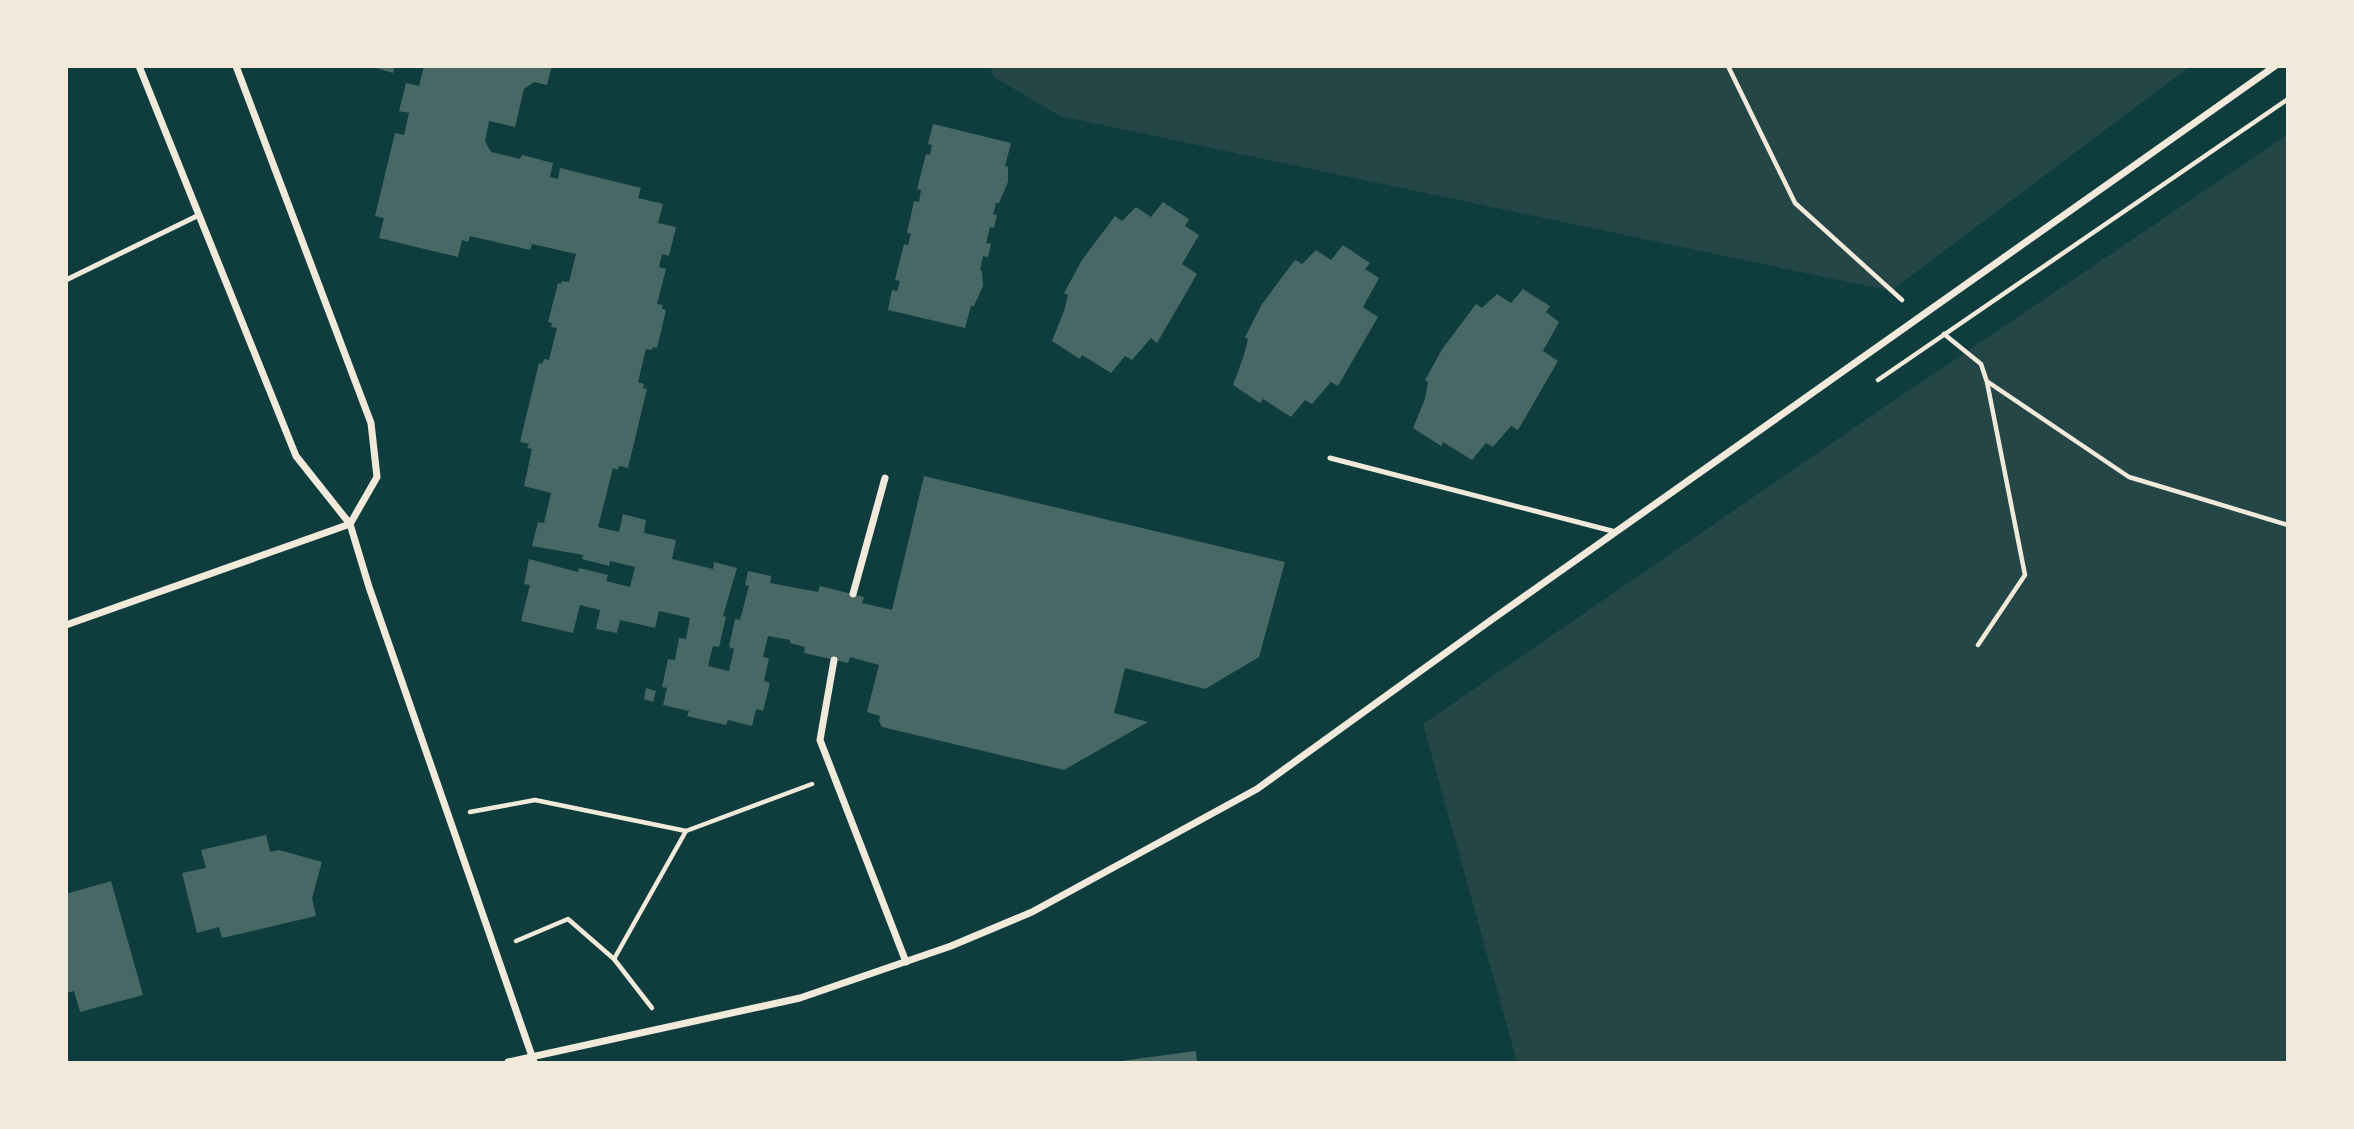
<svg xmlns="http://www.w3.org/2000/svg" width="2354" height="1129" viewBox="0 0 2354 1129" font-family="'Golos Text',sans-serif">
<style>
.green{fill:#244646}
.building{fill:#486865}
.lines{fill:none;stroke-linecap:round;stroke-linejoin:round}
.path{stroke:#f1e9da;stroke-width:4.5}
.service{stroke:#f1e9da;stroke-width:5}
.minor{stroke:#f1e9da;stroke-width:7}
</style>
<rect width="100%" height="100%" fill="#0f3d3e"/>
<g class="green">
<polygon points="990,67 2189,67 1891,291 1060,116 994,77"/>
<polygon points="2287,135 2287,1062 1517,1062 1423,724 1880,410"/>
</g>
<g class="building">
<polygon points="369,66 395,66 393,73"/>
<polygon points="424,66 552,66 547,85 534,82 524,89 515,127 489,121 485,141 491,152 520,159 522,155 553,163 550,177 558,179 560,168 641,188 638,198 663,204 658,223 676,227 669,256 662,254 659,267 666,269 657,304 663,305 662,309 666,310 657,348 653,347 652,350 646,349 638,382 644,384 643,388 647,389 628,468 619,466 618,470 613,468 598,527 619,532 623,514 646,520 644,533 676,540 672,559 713,569 714,562 737,568 723,616 726,617 719,647 713,646 708,666 729,671 734,649 729,647 735,619 740,620 749,586 745,585 748,571 771,576 770,583 818,592 820,586 864,597 862,603 892,610 924,476 1285,562 1259,657 1205,689 1125,668 1114,713 1148,722 1064,770 882,727 879,721 880,716 867,712 879,665 850,657 848,663 804,653 805,647 790,643 790,640 768,636 763,657 769,658 764,681 770,683 763,711 756,709 752,726 728,720 726,725 687,716 689,711 663,705 667,688 662,687 668,659 675,660 679,638 686,639 690,618 659,611 655,628 620,620 617,633 596,629 600,610 580,605 573,633 521,621 530,585 524,584 529,559 578,572 579,568 608,575 606,581 630,587 635,567 610,561 609,566 582,559 583,555 532,546 538,522 544,523 551,493 524,486 532,449 527,448 529,444 520,442 539,363 542,364 544,359 549,360 557,328 551,327 552,323 548,322 558,283 561,284 562,281 569,282 576,254 532,244 530,250 470,236 468,242 462,240 458,257 379,238 384,218 375,216 395,133 404,135 409,113 399,111 406,83 419,86"/>
<polygon points="933,124 1011,143 1005,166 1008,167 1008,182 999,203 996,203 993,214 997,215 994,228 990,227 986,243 991,244 988,257 983,256 980,270 982,271 983,286 974,306 971,306 965,328 888,310 892,290 897,291 900,281 895,280 904,244 908,245 911,234 907,233 914,201 919,202 921,190 917,189 926,154 930,155 932,145 928,144"/>
<polygon points="1163,202 1189,219 1185,226 1199,235 1182,264 1197,274 1157,343 1151,338 1132,360 1125,356 1111,373 1082,355 1080,359 1052,341 1064,311 1068,295 1064,293 1082,260 1115,216 1122,221 1136,207 1151,217"/>
<polygon points="1343,245 1370,263 1365,269 1379,278 1363,307 1378,317 1338,386 1331,382 1312,404 1305,400 1291,417 1263,399 1260,403 1233,385 1244,355 1248,339 1245,337 1262,304 1295,260 1302,264 1316,250 1331,260"/>
<polygon points="1523,289 1550,306 1546,312 1559,322 1543,351 1558,361 1518,430 1511,426 1493,447 1486,443 1472,460 1443,442 1441,446 1413,428 1425,399 1428,382 1425,380 1443,348 1476,304 1482,308 1497,294 1511,303"/>
<polygon points="646,688 656,691 653,702 644,699"/>
<polygon points="266,835 270,852 279,850 322,862 312,898 316,916 222,938 219,927 197,933 182,873 206,868 201,850"/>
<polygon points="111,881 143,995 80,1012 74,991 66,993 66,894"/>
<polygon points="1196,1051 1197,1062 1121,1062 1121,1061"/>
</g>
<g class="lines">
<g class="path">
<polyline points="1728,66 1795,203 1902,300"/>
<polyline points="1944,334 1981,364 1987,382 2025,575 1978,645"/>
<polyline points="1878,380 2288,99"/>
<polyline points="1988,382 2129,477 2288,525"/>
<polyline points="470,812 535,800 686,831 812,784"/>
<polyline points="516,941 568,919 614,959"/>
<polyline points="652,1008 614,959 686,831"/>
</g>
<g class="service">
<polyline points="66,280 199,215"/>
<polyline points="1330,458 1616,532"/>
</g>
<g class="minor">
<polyline points="139,66 296,456 350,524 377,477 371,423 236,66"/>
<polyline points="853,594 885,478"/>
<polyline points="66,625 350,524 369,587 534,1062"/>
<polyline points="834,660 820,740 906,962"/>
<polyline points="508,1062 800,998 951,946 1032,912 1257,789 1494,618 2275,66"/>
</g>
</g>
<rect width="2354" height="1129" fill="none" stroke="#f1e9da" stroke-width="136"/>
</svg>
